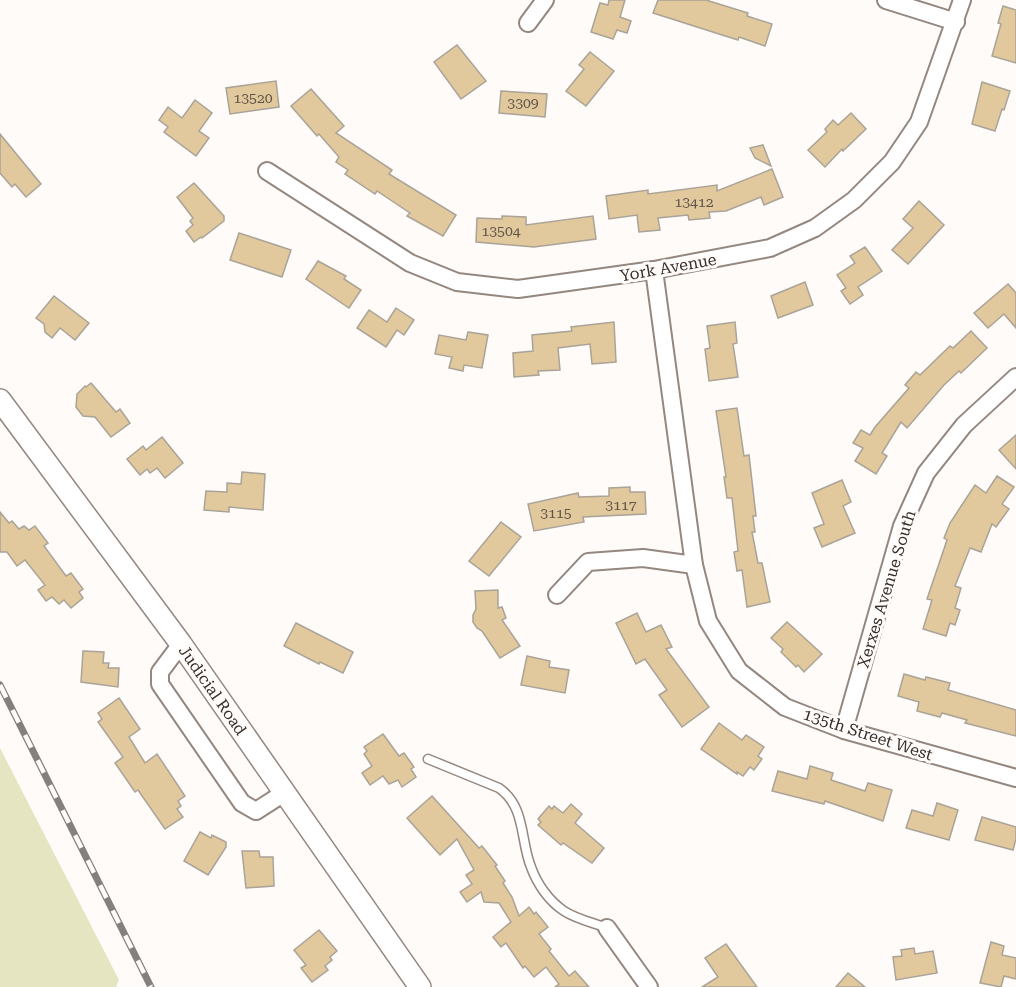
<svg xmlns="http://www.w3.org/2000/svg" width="1016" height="987" viewBox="0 0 1016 987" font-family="'Roboto Serif',serif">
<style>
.green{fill:#e5e5c1}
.building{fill:#e2c89d;stroke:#aaa397;stroke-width:1.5}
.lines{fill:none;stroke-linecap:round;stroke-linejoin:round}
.service-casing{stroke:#94877f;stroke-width:11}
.minor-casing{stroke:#94877f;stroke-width:20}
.tertiary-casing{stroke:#94877f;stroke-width:24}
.service{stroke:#fff;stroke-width:8}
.minor{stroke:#fff;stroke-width:16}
.tertiary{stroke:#fff;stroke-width:21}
.rail-casing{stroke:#84807d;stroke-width:7}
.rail{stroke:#fefbf9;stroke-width:4.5;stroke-dasharray:14;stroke-linecap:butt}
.labels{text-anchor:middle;stroke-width:6;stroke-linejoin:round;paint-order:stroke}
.number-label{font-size:14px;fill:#5f5448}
.street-label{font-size:16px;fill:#332e2b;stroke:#fefbf9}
</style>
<rect width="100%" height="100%" fill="#fefbf9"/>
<polygon class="green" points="0,748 119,980 116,987 0,987"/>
<g class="building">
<polygon points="609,0 625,0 620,17 631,21 627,33 617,30 613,39 591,32 600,3 608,5"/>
<polygon points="658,0 706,0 748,13 747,16 772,24 765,46 739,37 738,40 653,13"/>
<polygon points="1003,6 1016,10 1016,63 992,56 1001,24 998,23"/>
<polygon points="457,45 486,81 461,99 434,62"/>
<polygon points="590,52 614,71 586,106 566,91 584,69 579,65"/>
<polygon points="276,81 279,107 230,114 226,88"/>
<polygon points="982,82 1010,91 1004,110 1002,109 995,131 972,124"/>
<polygon points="311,89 344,126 336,133 392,170 389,174 456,215 443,236 407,216 410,213 377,191 375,194 345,174 348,170 336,162 339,157 319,134 317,136 291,106"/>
<polygon points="501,91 547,94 545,117 499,113"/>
<polygon points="195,100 212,113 199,131 209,138 196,156 164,132 168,127 159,120 168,107 182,118"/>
<polygon points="851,113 866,129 843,151 842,149 825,167 808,150 827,132 825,129 833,120 838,125"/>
<polygon points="0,134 41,184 26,197 15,184 12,187 0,173"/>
<polygon points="763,145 771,166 755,158 750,148"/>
<polygon points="772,169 783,197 764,205 761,197 726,211 709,212 710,218 689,220 688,215 658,218 660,230 639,232 637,215 609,219 606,196 648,190 648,194 717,185 717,191"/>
<polygon points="194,183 224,216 224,221 202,238 201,237 194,242 186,231 193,225 190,221 193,218 177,197"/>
<polygon points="919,201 944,225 908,264 892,250 913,228 903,219"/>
<polygon points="502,216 526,217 526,225 593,216 596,239 534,247 476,242 477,218 502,219"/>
<polygon points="239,233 291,250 282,277 230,260"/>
<polygon points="865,247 882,271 858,287 863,295 850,304 841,291 846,288 837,275 855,263 850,256"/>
<polygon points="318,261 346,276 344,279 361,290 349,308 306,279"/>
<polygon points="805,282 813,305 778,318 771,296"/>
<polygon points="1008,284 1016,293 1016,328 1004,314 988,328 974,313"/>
<polygon points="54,296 89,323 75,340 60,328 52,338 45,332 44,324 36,318"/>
<polygon points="396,308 414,320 404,335 397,330 386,347 357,328 369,310 387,322"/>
<polygon points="614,322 616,362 592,364 590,344 558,348 560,370 538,371 539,375 514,377 513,353 533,351 532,335 572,331 571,327"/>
<polygon points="735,322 737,343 733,344 738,377 709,381 705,349 710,348 707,326"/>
<polygon points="971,331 987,348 961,373 959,371 944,385 907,428 901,422 882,453 887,456 876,474 855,461 863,448 853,443 861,430 870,435 875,427 909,388 905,385 916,372 920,375 950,346 953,348"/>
<polygon points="468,332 488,335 482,368 464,365 463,371 449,368 452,357 435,354 439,335 466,340"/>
<polygon points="91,383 116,412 120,409 130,423 111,437 95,417 83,416 76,407 77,394 85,386 86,387"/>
<polygon points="737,408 744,456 749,455 756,516 753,516 755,532 752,532 758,563 762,563 770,602 747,607 742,570 737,571 734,552 738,551 732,498 727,498 724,477 726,477 716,411"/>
<polygon points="1016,435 1016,469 999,450"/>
<polygon points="162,437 183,463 165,478 157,468 150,473 147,469 140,475 127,459 143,446 146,450"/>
<polygon points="242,472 265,474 263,510 229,507 229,512 204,510 206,491 227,492 227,483 241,484"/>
<polygon points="997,476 1014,487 1002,504 1009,509 996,527 992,524 981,552 970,548 955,586 961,588 955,608 960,610 955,625 950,623 946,636 923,629 932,600 927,599 947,540 944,538 950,523 975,485 986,493"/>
<polygon points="842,480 851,502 843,506 855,533 822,547 814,528 824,524 812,493"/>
<polygon points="630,487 630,492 645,492 646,514 583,517 584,522 534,531 528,504 578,493 579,497 609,496 609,488"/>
<polygon points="0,512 9,523 12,521 19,529 24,526 29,530 35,526 48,543 44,546 66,576 71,573 83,589 79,592 83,598 71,608 64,600 59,604 52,597 46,601 38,590 45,585 25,560 17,566 7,552 0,552"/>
<polygon points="501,522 521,537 489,576 469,561"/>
<polygon points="498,590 498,608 502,607 506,618 502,620 520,646 500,658 482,631 477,628 473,622 473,615 476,609 475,591"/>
<polygon points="637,613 646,632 661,625 672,647 666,649 709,707 682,727 659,695 667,690 645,659 636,664 616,623"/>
<polygon points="787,622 822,654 804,672 798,665 796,667 781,652 783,649 771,638"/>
<polygon points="296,623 353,652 343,673 320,662 319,664 284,646"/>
<polygon points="83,651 104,652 103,663 109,663 108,668 119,668 118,687 81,682"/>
<polygon points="527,656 550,661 549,667 569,670 565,693 521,685"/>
<polygon points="904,674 925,680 926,677 950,683 948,690 1016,710 1016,736 965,723 967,720 942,713 940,717 917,711 919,702 898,696"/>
<polygon points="119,698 140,729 129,737 145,763 157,754 185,796 178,801 181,806 177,809 183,817 165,829 138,790 135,792 115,763 123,757 98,722 102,719 98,713"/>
<polygon points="719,723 742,740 746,735 764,747 758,756 762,759 754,770 750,767 743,776 737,772 737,774 701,749"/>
<polygon points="383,734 399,756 404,753 414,767 411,769 416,777 402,787 398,780 389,784 383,776 370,785 362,773 372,766 364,754 367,751 364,747"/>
<polygon points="810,766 833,773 831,780 865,791 868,783 892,790 883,821 825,801 824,804 772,791 778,771 807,779"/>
<polygon points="432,796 479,848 482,846 497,865 495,866 505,881 503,883 512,897 519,916 529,907 534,914 536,912 548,927 539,934 551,949 549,951 569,976 575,971 589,987 555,987 559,984 546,967 534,977 525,966 523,968 506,943 501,947 493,937 511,922 499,903 484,902 481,892 467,902 460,892 472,884 466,875 474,870 457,839 440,855 407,818"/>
<polygon points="937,803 958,810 949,840 906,828 912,810 933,816"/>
<polygon points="571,804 582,814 575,823 604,848 592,863 563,843 561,845 538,825 541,822 538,819 549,806 552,809 554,806 563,813"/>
<polygon points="982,817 1016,827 1016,839 1013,850 975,840"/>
<polygon points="200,832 211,838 212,835 226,842 226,847 208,875 184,861"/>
<polygon points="242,851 259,851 260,857 273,857 274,886 246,888"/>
<polygon points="319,930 337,951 330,957 332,960 325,966 328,970 312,982 301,968 306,965 294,950"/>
<polygon points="991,942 1004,946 1002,955 1016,958 1016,979 1004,976 1001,987 980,983"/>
<polygon points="726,944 757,987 702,987 718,977 705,958"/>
<polygon points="914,948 915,954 933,951 937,973 896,980 893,957 902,956 901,950"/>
<polygon points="848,973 865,987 836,987"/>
</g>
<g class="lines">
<defs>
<path id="service" d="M428 759 499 788C526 807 520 840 531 867 537 884 549 901 564 911 576 919 594 923 607 928"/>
<g id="minor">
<polyline points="886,0 956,22"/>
<polyline points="528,23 545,0"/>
<polyline points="267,171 410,263 457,282 518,289 654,270 770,248 815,228 854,200 892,162 919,122 962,0"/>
<polyline points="654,270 694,565 708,621 739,671 785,707 844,730 1016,778"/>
<polyline points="557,595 588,562 643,558 694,565"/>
<polyline points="181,644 160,672 160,684 242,803 256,811 284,793"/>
<polyline points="844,730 902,526 926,473 964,425 1016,377"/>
<polyline points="607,928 649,987"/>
</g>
<polyline id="tertiary" points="0,400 181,644 420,987"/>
</defs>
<use href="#service" class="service-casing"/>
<use href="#minor" class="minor-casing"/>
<use href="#tertiary" class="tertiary-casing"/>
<use href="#service" class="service"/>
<use href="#minor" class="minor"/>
<use href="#tertiary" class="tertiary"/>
<defs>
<polyline id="rail" points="0,685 151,987"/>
</defs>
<use href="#rail" class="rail-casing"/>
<use href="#rail" class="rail"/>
</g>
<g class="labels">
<g class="number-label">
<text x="253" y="103">13520</text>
<text x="523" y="108">3309</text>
<text x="694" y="207">13412</text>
<text x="501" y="236">13504</text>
<text x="621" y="510">3117</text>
<text x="556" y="518">3115</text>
</g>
<g class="street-label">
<text transform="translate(668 267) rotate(-10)" y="6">York Avenue</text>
<text transform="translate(886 589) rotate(-73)" y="6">Xerxes Avenue South</text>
<text transform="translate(213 690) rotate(55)" y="6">Judicial Road</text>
<text transform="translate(868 734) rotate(18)" y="6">135th Street West</text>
</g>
</g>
</svg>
